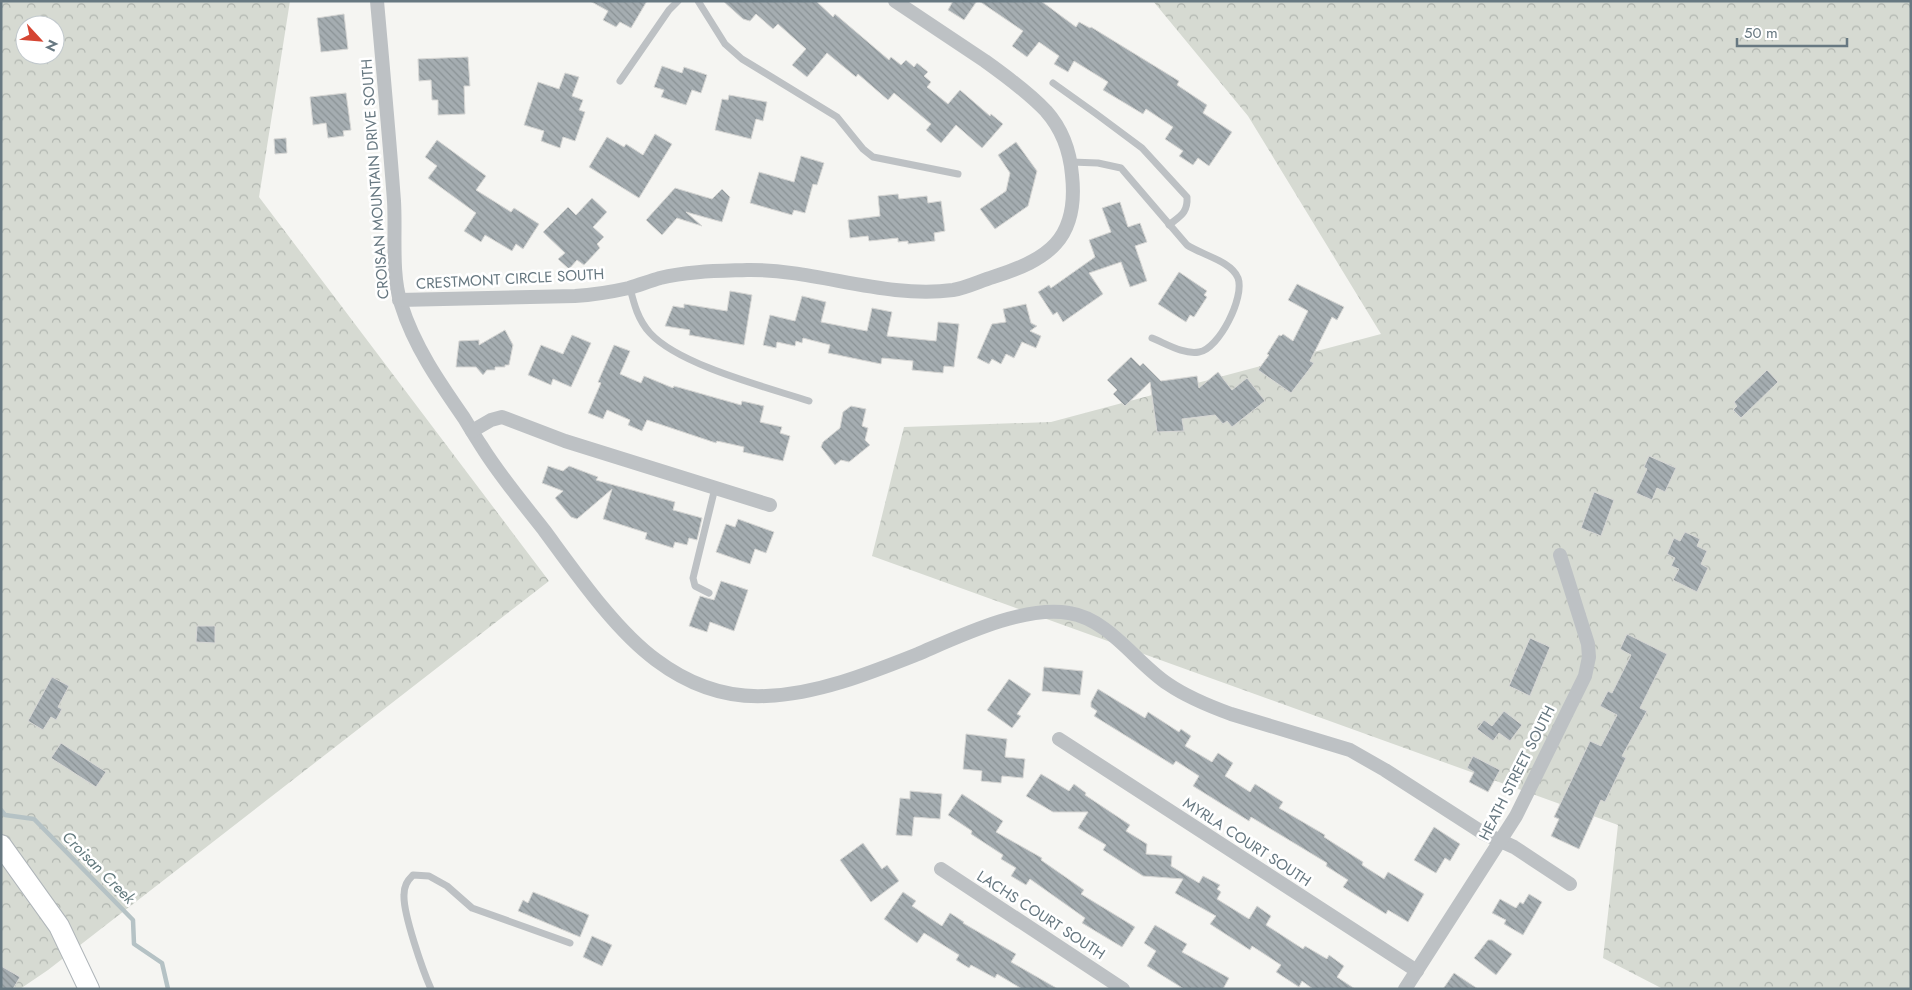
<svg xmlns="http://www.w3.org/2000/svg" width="1912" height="990" viewBox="0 0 1912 990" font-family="Jost,sans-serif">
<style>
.forest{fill:url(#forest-crowns);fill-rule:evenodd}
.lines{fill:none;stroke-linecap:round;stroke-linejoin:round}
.stream{stroke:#b5c2c5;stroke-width:4.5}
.building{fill:url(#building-back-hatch);stroke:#d7d7d5}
.secondary-casing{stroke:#afb5b9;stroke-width:22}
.service{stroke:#bdc1c4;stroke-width:7}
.minor{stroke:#bdc1c4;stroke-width:14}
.secondary{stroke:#fff;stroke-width:20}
.labels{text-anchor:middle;stroke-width:5;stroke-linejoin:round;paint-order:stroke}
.street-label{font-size:15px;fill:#677881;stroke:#fff}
.water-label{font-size:16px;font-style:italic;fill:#637a7e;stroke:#fff}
</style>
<defs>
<pattern id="forest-crowns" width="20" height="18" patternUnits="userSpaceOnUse" patternTransform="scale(1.25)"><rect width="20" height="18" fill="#d6dad2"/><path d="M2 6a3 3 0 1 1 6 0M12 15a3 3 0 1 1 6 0" fill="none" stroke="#b1b6b0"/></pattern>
<pattern id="building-back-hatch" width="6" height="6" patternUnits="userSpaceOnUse" patternTransform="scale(1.25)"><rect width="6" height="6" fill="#a5adb1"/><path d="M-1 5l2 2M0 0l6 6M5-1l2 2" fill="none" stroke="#8a9295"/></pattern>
</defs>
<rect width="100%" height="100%" fill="#f5f5f2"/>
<g class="forest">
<path d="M1 1H290L259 197 549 581 48 970 20 989H1ZM25 25H55V55H25Z"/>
<polygon points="1153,1 1911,1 1911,989 1663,989 1603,958 1618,825 872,556 904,427 1051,422 1381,334 1248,116"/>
</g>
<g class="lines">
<polyline class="stream" points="1,810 5,815 34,819 133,920 134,944 162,963 168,989"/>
</g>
<g class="building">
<polygon points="590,1 647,1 631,28 620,22 616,27 603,20 608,11"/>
<polygon points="723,1 816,1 833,17 835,14 889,60 891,57 901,65 906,60 914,67 917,63 928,72 924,76 931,82 927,87 948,104 960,90 990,116 991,114 1003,124 982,148 956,125 941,143 926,130 931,124 894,93 888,100 858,74 856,77 827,53 807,77 792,65 806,49 778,24 773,29 756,14 750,21 743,19"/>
<polygon points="953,1 977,1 964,20 948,10"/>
<polygon points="979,1 1041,1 1076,27 1079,22 1090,28 1091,27 1179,81 1177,85 1207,105 1203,113 1232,132 1209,166 1198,158 1193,165 1179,156 1183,151 1165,139 1173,127 1146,109 1143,114 1103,90 1108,82 1074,61 1068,72 1054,64 1059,56 1039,42 1027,57 1012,46 1023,31"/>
<polygon points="344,14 348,49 321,52 317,18"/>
<polygon points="468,57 470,86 464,86 465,114 438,115 438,100 432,100 431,80 419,81 418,59"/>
<polygon points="662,66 682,73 684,67 707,75 701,93 692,90 686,105 661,97 664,90 654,87"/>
<polygon points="565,73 579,77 572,96 583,100 579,110 585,112 575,141 563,137 560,148 541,141 544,131 524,125 538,82 559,89"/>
<polygon points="346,93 351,130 343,131 344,136 328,138 326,123 313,125 310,97"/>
<polygon points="729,95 767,102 763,121 756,119 751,139 715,130 722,99 728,100"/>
<polygon points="655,134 672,144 639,198 589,167 607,137 624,147 626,144 643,155"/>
<polygon points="286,138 287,153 275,154 274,139"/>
<polygon points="437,140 486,176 476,190 511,212 514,208 539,224 523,249 516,244 512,251 485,235 481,242 464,231 476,213 428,178 437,166 425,157"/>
<polygon points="1016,142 1037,171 1028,206 995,229 980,209 1006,191 1010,173 998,155"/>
<polygon points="801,156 824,163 817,185 813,184 805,213 794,210 792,215 750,203 759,172 794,182"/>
<polygon points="675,188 712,199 722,189 730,197 722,222 686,212 702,226 677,218 662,235 646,220"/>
<polygon points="898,194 899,199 927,196 928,203 941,201 945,231 934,233 935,241 908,244 908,241 898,242 898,238 869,241 868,236 850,238 848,220 880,216 878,196"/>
<polygon points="592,198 607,212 593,227 604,237 597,244 600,248 584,265 577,260 569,269 558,259 565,253 543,232 568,207 576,215"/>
<polygon points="1120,202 1128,227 1140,223 1147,242 1135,246 1147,281 1130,287 1121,262 1089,273 1103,294 1063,322 1057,312 1053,315 1038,292 1049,285 1051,288 1095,257 1089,240 1111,232 1102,208"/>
<polygon points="1179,272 1207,291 1204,295 1207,297 1194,317 1190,315 1186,322 1158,304"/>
<polygon points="1297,284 1344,307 1337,320 1332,317 1310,361 1314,363 1291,393 1258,370 1269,355 1267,354 1279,335 1281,336 1283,334 1293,341 1308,311 1288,300"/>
<polygon points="730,291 752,295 744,345 689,335 690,330 665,326 673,306 684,308 684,304 727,311"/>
<polygon points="802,296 826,302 821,322 867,331 872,308 892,312 887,336 936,341 938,322 959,324 954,367 944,366 943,373 912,370 913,361 882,358 881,364 828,353 830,345 803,338 802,343 796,341 795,346 777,342 776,348 763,345 770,315 795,321"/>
<polygon points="1026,304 1031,323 1037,326 1030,331 1041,336 1036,348 1022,342 1014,358 1006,354 1001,364 992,359 989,364 977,358 992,324 1006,322 1003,309"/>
<polygon points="505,330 513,345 509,365 505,365 505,367 495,367 495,370 487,370 483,375 476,367 456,367 459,341 479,340 479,345"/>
<polygon points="572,335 591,343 571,387 553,379 551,385 528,375 541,345 563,354"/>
<polygon points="614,345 630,351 620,374 641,383 644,376 673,388 674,386 741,405 742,401 764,406 760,422 782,427 780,433 790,436 783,461 743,452 744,447 717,441 716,443 647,420 642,431 628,425 630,420 607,410 603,419 588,413 601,383 598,382"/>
<polygon points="1131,357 1140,366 1143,363 1161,381 1197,376 1199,388 1218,372 1232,390 1247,378 1265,401 1232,427 1227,421 1223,424 1215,415 1182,419 1184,431 1157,432 1150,382 1125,406 1113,394 1117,390 1107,380"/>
<polygon points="1767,370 1778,382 1741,418 1733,410 1737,406 1734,402"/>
<polygon points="851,406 866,409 862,426 868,428 865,440 870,445 849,462 841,460 835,465 821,447 823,442 840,428 843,412"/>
<polygon points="1649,456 1676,468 1665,492 1657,488 1652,500 1636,493 1647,469 1644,467"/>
<polygon points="548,466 563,471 569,466 598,477 596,480 675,502 673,510 702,518 697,540 689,538 687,545 675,542 673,548 645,539 647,533 603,519 612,489 577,519 571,517 555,498 563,491 542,483"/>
<polygon points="1594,492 1614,500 1601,536 1581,528"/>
<polygon points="738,519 774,532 766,553 755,549 750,564 716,552 726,524 735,527"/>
<polygon points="1685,532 1700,539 1697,546 1707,551 1701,564 1708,568 1697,592 1673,580 1679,569 1671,566 1675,558 1667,554 1674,538 1680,541"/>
<polygon points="721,581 748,590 734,631 710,622 707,632 689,626 700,596 714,600"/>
<polygon points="197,626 215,626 215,643 196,642"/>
<polygon points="1627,634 1667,654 1640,708 1647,711 1622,756 1626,758 1605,802 1601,800 1579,849 1551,836 1559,819 1554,817 1590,741 1601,746 1617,715 1600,706 1608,691 1612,693 1631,655 1620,649"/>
<polygon points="1530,638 1550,647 1530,696 1509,686"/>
<polygon points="1044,667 1083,671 1080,695 1042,691"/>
<polygon points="52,677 69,686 58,707 62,709 56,720 51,717 43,730 28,721"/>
<polygon points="1009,679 1031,694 1017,714 1021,716 1012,728 987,710"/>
<polygon points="1098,689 1145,718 1148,712 1179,732 1181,729 1191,736 1185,746 1212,762 1218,753 1233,763 1225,776 1250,792 1255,784 1283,802 1279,808 1325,835 1324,837 1363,862 1362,865 1384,879 1388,872 1424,894 1408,922 1388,910 1386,914 1343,887 1348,880 1326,866 1327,863 1251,817 1249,821 1193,786 1199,776 1176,761 1173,765 1094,716 1097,711 1091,707 1091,702"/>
<polygon points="1504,711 1522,725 1510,741 1499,733 1493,741 1477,729 1484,720 1492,726"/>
<polygon points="966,734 1007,739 1005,757 1025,759 1023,778 1002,776 1001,783 981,781 982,771 963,769"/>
<polygon points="61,743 106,772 96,787 51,758"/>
<polygon points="1473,756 1500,770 1488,792 1469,782 1474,772 1467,768"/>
<polygon points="1041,774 1069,791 1074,784 1086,793 1085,795 1130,825 1126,831 1147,844 1146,854 1172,856 1171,866 1199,883 1203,876 1220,885 1217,889 1221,892 1217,899 1249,919 1257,906 1271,916 1266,925 1303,949 1305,946 1327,959 1329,955 1344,966 1337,977 1355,989 1313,989 1302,981 1299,987 1276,972 1281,965 1252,946 1250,950 1210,924 1216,916 1175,893 1183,879 1143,876 1103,850 1106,845 1078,828 1088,812 1053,812 1026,796"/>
<polygon points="910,791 942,794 940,819 914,817 912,836 896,835 900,798 910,799"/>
<polygon points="962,794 1003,821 996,832 1042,858 1041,860 1084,890 1081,894 1135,927 1122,947 1082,923 1085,918 1030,879 1026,885 1011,876 1016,868 1001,859 1003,855 971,834 972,831 948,815"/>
<polygon points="1434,827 1460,844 1450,861 1445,858 1436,873 1414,860"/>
<polygon points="863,843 882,869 887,865 899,881 871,902 840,860"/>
<polygon points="533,892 589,915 580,937 518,911 523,900 528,903"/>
<polygon points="903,892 916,901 912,906 942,926 950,913 964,922 963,923 1016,954 1011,962 1058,989 1022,989 997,974 995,978 971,965 969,968 956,960 959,955 924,933 917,943 884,919"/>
<polygon points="1529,894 1542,902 1523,935 1504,924 1506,920 1492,913 1500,899 1516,908 1520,902 1523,904"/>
<polygon points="1155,925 1187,944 1182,952 1229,978 1223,989 1184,989 1147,966 1156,951 1144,943"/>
<polygon points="592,936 612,945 602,966 583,957"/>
<polygon points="1488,940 1492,940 1512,954 1496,975 1474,958"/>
<polygon points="1,966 20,977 13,989 1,989"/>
<polygon points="1454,973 1478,989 1443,989"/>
</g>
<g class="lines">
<defs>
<polyline id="secondary" points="1,845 59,926 89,989"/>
</defs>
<use href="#secondary" class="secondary-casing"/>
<g class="service">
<polyline points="698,1 725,44 742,59 837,117 863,149 873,157 958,174"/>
<polyline points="620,81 669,10 678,1"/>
<path d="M1053 83 1095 113 1142 148 1187 197C1188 213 1180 216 1169 225"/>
<path d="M1071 162 1098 163 1121 168 1187 245C1202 255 1231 261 1238 278 1245 297 1219 349 1199 352 1184 355 1165 343 1152 338"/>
<path d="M630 288C634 304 638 320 650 333 679 365 766 387 809 401"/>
<polyline points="709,593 695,586 693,578 715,488"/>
<path d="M431 989C423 971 403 914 404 895 404 886 407 881 413 875L429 876 447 886 472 908 570 943"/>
</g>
<g class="minor">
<path d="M377 1C383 68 389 134 394 201 396 233 391 273 401 304 414 346 439 382 464 418 470 428 476 438 482 447 500 476 523 503 544 530 575 572 615 630 656 660 688 684 726 698 766 696 818 694 870 673 918 654 960 636 1024 605 1069 613 1109 619 1136 663 1168 684 1187 697 1209 706 1231 714L1350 750 1385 770 1483 833 1514 847 1570 884"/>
<path d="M399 300 575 296C593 295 611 292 629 288 639 285 650 281 660 278 688 271 719 271 747 270 816 269 884 299 953 290 966 288 980 281 993 277 1048 260 1079 239 1072 175 1070 151 1062 129 1046 111 1028 92 1006 76 985 61 955 41 925 21 895 1"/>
<polyline points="472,431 491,420 502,417 565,441 770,505"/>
<polyline points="1059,739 1417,971"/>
<polyline points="941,869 1123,989"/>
<polyline points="1405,989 1516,816 1585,676 1589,657 1588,644 1560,555"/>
</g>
<use href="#secondary" class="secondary"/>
</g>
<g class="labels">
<g class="street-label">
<text transform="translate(375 179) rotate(-94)" y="5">CROISAN MOUNTAIN DRIVE SOUTH</text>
<text transform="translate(510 279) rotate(-3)" y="5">CRESTMONT CIRCLE SOUTH</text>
<text transform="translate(1517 773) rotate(-63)" y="5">HEATH STREET SOUTH</text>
<text transform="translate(1247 842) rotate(33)" y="5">MYRLA COURT SOUTH</text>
<text transform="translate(1041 915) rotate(33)" y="5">LACHS COURT SOUTH</text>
</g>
<g class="water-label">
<text transform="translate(99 867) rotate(45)" y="6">Croisan Creek</text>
</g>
</g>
<rect width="1912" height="990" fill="none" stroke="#677881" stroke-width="5"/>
<g transform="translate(40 40) rotate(116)"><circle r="24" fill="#ffffff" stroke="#c2c9cd"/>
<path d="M0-4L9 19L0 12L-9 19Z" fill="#d54533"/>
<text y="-8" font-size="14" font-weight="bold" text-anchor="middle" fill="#677881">N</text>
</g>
<path d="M1737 38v8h110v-8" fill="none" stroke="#677881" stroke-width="2.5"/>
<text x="1744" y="38" font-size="15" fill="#677881" stroke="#ffffff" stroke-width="4" paint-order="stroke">50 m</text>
</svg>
